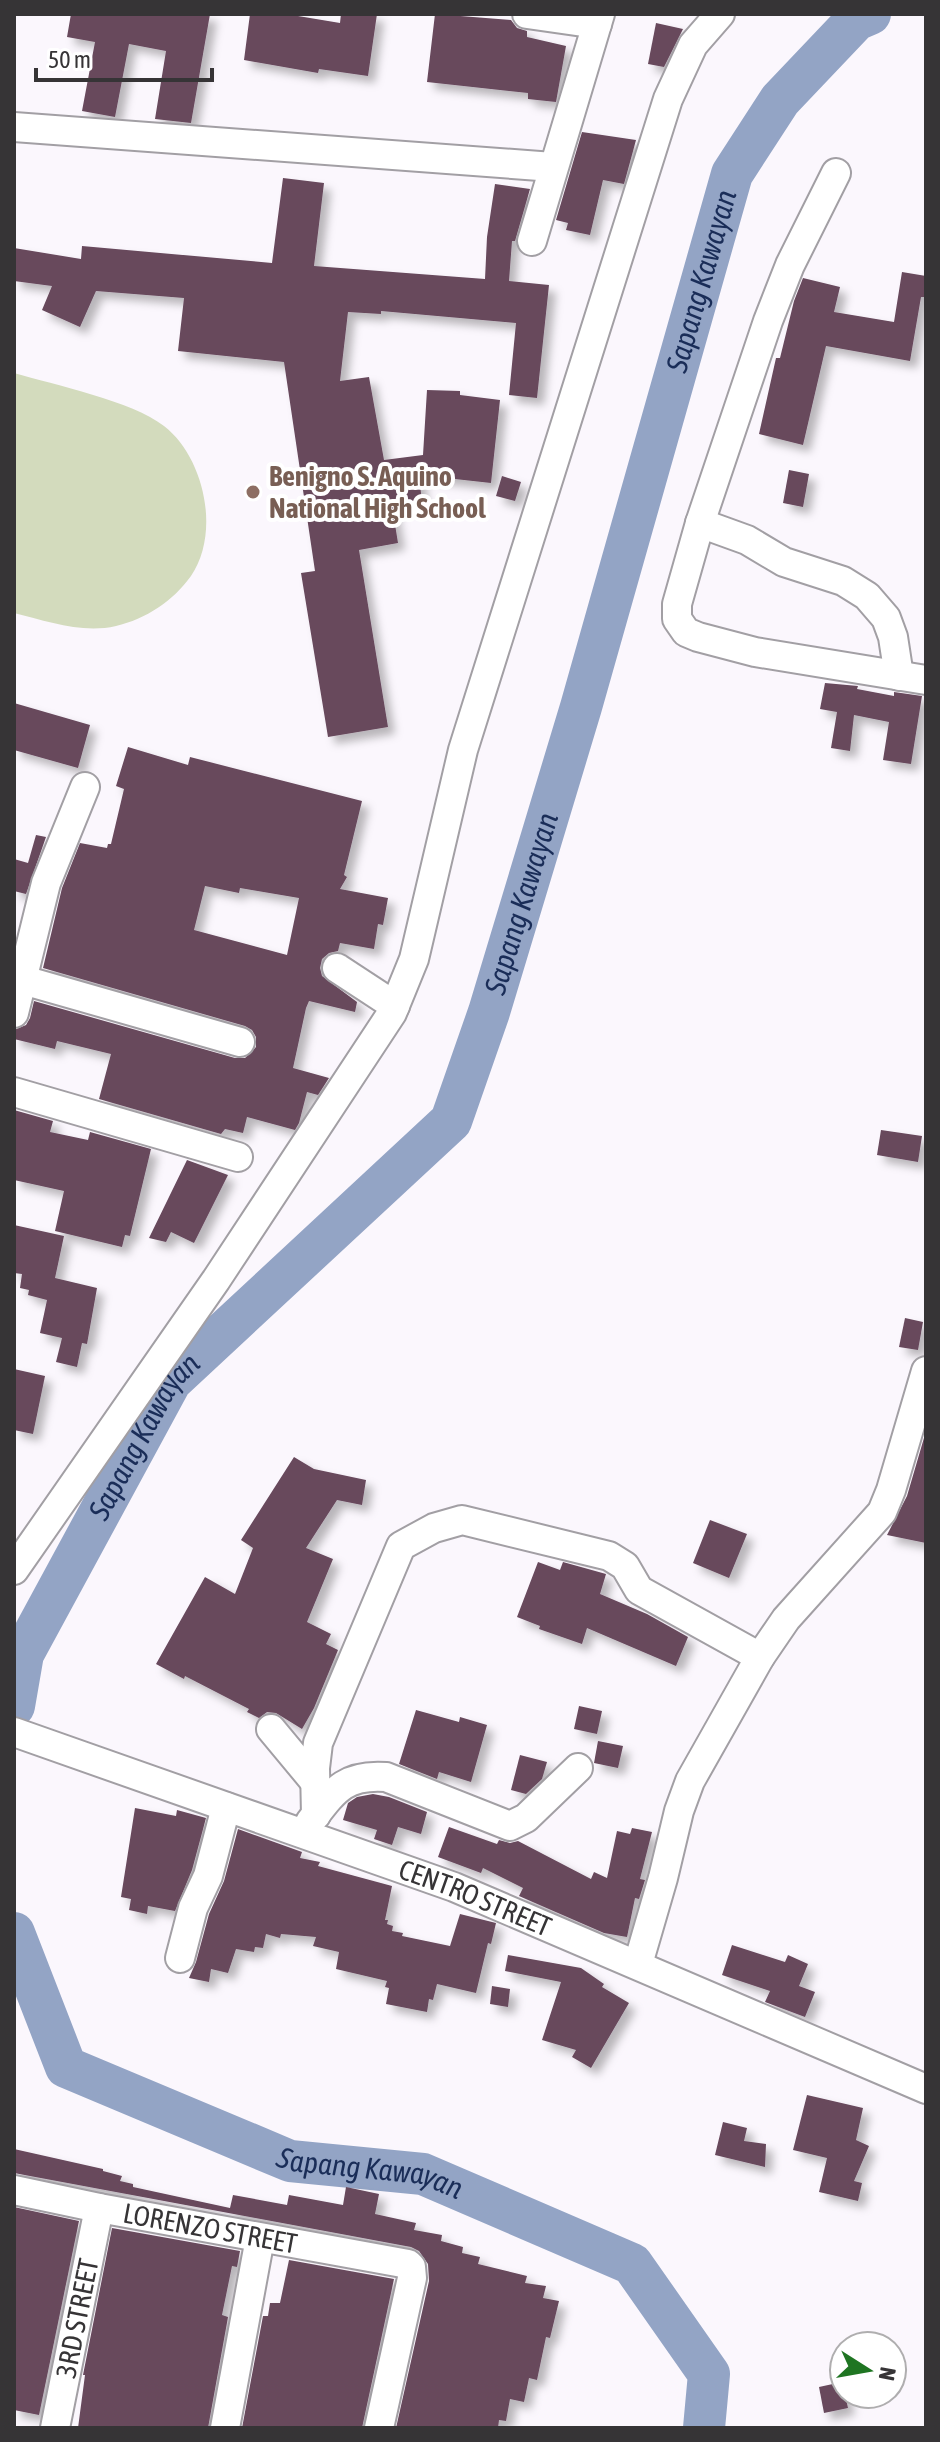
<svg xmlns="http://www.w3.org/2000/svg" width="940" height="2442" viewBox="0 0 940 2442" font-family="'Asap Condensed',sans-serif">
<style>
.green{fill:#d3dbbd}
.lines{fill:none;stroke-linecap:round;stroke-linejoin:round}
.river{stroke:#93a4c5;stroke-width:42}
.building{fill:#67485c;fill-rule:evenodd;filter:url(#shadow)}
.minor-casing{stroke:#a29fa4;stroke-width:32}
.minor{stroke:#fff;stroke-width:28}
.education-dot{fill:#8d6e63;stroke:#fff;stroke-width:3}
.labels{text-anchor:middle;stroke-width:8;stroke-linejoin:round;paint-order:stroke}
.education-label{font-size:28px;font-weight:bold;fill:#785e54;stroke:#fff;text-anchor:start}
.street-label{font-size:28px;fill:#363436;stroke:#fff}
.water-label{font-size:30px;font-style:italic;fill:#1a2d58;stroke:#fff}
</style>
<defs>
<filter id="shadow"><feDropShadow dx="7" dy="7" stdDeviation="4" flood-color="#0004"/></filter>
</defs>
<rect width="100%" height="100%" fill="#fbf7fd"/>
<path class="green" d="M14 373C55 385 132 401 164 426 204 457 221 532 191 576 173 601 146 619 116 626 82 634 47 621 14 613Z"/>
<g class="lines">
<g class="river">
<path id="s1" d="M14 1706 23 1654 171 1381 451 1121 489 1012 581 707 732 174 780 100 856 20 870 14"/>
<path id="s2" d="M14 1933 66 2067 290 2161 423 2174 632 2264 709 2374 704 2428"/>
</g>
</g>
<g class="building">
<polygon points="71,14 210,14 191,123 155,119 166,51 129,44 115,117 82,111 95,42 67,37"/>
<polygon points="250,14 286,14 340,23 341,14 377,14 368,76 319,69 318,73 244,60"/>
<polygon points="435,14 511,20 517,28 527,31 527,37 566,46 556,102 528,99 528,93 427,82"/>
<polygon points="656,23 683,29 664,67 648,64"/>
<polygon points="582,132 636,140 624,184 603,180 590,235 566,230 568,223 556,220"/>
<polygon points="283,178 324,183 314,266 485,279 487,237 495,184 530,189 515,241 512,241 509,281 549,285 537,398 509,395 516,323 381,311 381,314 348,312 340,381 369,377 384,460 423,455 427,390 460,391 460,395 500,400 491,483 419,475 422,502 392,506 398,543 359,550 388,727 328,737 301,573 315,571 284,362 178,351 184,298 96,291 80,327 42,310 52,286 14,281 14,248 81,259 82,246 272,263"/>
<polygon points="902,272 926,276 926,297 921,297 910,361 826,346 803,445 759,434 776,358 780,358 794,301 803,278 840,287 834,312 894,322"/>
<polygon points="789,470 809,474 803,507 783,503"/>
<polygon points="502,476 521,482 515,501 496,496"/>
<polygon points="825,683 858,686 857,689 894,696 894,692 922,696 911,764 883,760 889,722 854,715 850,751 831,748 837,712 820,709"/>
<polygon points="14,703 90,725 78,768 14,750"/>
<path d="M128 747 188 765 190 757 362 801 344 875 347 877 340 889 388 898 383 925 378 924 374 949 340 943 338 951 329 953 322 959 320 968 322 976 357 1002 355 1012 309 1001 306 1008 293 1068 329 1078 318 1095 307 1092 299 1123 295 1130 247 1117 243 1133 225 1129 221 1134 99 1099 111 1054 57 1041 55 1049 14 1039V1030L26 1025 30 1018 34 1001 235 1058H245L256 1047V1037L252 1030 245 1026 43 968 62 888 80 843 107 848 108 844H111L124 789 116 786ZM205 886 239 893 240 888 299 898 287 955 194 930Z"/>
<polygon points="36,835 46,837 26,894 14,891 14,859 28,863"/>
<polygon points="14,1110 53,1121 50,1132 88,1140 90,1132 151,1149 130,1236 125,1235 122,1247 55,1231 64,1191 14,1180"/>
<polygon points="881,1130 922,1136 918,1162 877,1155"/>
<polygon points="187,1160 228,1175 194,1243 171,1232 166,1242 149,1238"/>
<polygon points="14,1225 64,1236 55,1278 97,1288 87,1344 82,1343 77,1367 56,1362 62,1338 40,1333 47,1300 28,1295 29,1290 20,1288 22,1274 14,1273"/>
<polygon points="905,1318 923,1322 918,1350 899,1347"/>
<polygon points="14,1369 45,1376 33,1434 14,1430"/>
<polygon points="926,1431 926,1543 887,1535 907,1496"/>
<polygon points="294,1457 314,1469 366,1480 362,1505 337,1500 306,1548 333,1559 307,1622 331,1634 326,1644 338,1650 314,1708 302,1729 276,1713 267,1712 259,1718 247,1712 249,1709 185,1676 184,1679 156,1664 205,1577 235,1594 253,1548 241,1540"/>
<polygon points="710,1520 747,1534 729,1578 693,1563"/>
<polygon points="538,1562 560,1570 563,1562 606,1574 600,1594 647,1614 688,1637 676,1666 587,1628 582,1644 539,1629 540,1626 517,1617"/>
<polygon points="579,1706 602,1711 597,1734 574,1729"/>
<polygon points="416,1710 459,1722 460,1717 487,1725 471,1782 439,1772 437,1779 399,1764"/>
<polygon points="598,1741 623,1746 618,1768 594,1763"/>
<polygon points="520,1755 547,1762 542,1779 526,1794 511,1790"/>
<polygon points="373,1794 389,1797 427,1812 421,1834 398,1827 392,1845 374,1839 377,1830 343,1820 348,1803 357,1797"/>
<polygon points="135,1808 176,1816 177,1810 206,1818 192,1870 175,1911 148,1906 147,1914 129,1910 131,1899 121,1897"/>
<polygon points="449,1827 497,1844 499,1840 510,1843 518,1841 591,1879 594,1872 607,1878 617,1831 630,1834 632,1828 652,1832 640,1879 645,1880 639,1899 635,1898 627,1937 604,1933 519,1896 523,1888 483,1868 481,1873 438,1857"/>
<polygon points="238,1829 302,1852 300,1858 320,1862 318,1866 392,1886 385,1920 388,1920 387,1924 393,1926 392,1931 403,1933 402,1936 450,1946 460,1914 496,1923 491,1944 488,1943 476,1993 437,1984 433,2000 429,1999 427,2012 386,2004 389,1988 385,1987 387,1981 336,1969 339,1952 313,1946 316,1937 281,1934 280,1938 266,1934 263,1948 255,1947 254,1952 236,1949 228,1973 211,1969 209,1982 189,1978 196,1962 209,1914 224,1881"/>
<polygon points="732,1945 785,1962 788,1955 808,1964 799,1986 815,1992 805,2017 765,2002 770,1991 722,1975"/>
<polygon points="508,1955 581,1968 604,1984 602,1987 629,2003 591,2068 572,2057 576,2050 542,2040 561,1982 505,1971"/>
<polygon points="492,1986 510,1989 508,2007 490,2004"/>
<polygon points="807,2095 863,2108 856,2140 869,2146 854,2181 862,2183 858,2201 819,2192 827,2158 793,2150"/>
<polygon points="723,2122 747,2128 744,2141 766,2144 765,2167 715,2155"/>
<polygon points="14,2149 103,2169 103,2171 122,2176 120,2181 133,2184 133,2187 230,2208 233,2195 287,2205 289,2195 343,2205 346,2187 379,2194 375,2214 416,2223 414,2230 442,2235 441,2241 463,2247 462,2253 480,2257 478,2264 527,2276 525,2283 546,2286 543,2298 559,2301 550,2338 546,2337 537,2380 529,2378 524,2402 510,2399 506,2421 499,2420 498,2428 396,2428 429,2281 428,2264 419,2251 411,2247 14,2173"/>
<polygon points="14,2207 79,2221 39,2415 14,2410"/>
<polygon points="112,2228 240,2251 237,2267 232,2266 222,2315 228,2317 208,2428 78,2428 85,2375 83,2375"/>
<polygon points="289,2260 394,2279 362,2428 242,2428 263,2316 268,2316 270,2303 280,2303"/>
<polygon points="842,2382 848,2408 824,2413 819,2387"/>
</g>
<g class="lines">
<defs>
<g id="minor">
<polyline points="527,14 597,24"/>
<polyline points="14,127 553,167"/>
<polyline points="836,173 790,265 768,321 700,523 677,604 677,619 686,632 698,637 755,652 926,680"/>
<polyline points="532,241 600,14"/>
<polyline points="700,523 747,540 784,562 843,581 867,596 886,618 893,637 899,676"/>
<polyline points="337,968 395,1006"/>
<polyline points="23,980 240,1042"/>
<polyline points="14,1013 46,883 85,787"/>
<polyline points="14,1092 238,1157"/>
<polyline points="14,1570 216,1280 392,1013 414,959 463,750 668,99 693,45 720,14"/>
<polyline points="271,1729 315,1782"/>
<path id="s3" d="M14 1732 454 1887 926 2089"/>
<polyline points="316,1815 315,1768 318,1743 401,1546 434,1528 462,1520 609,1556 625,1566 639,1590 760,1657"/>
<path d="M310 1822C334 1791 344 1774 386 1777L510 1826 526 1818 578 1768"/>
<polyline points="180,1958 193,1908 208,1876 226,1807"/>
<polyline points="638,1964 663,1878 679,1811 690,1781 760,1657 786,1619 882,1512 891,1490 926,1371"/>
<path id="s4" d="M14 2190 99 2208 408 2264 411 2267 412 2278 379 2428"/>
<path id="s5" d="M55 2428 99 2208"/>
<polyline points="225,2428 260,2238"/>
</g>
</defs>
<use href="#minor" class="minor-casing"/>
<use href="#minor" class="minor"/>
</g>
<circle class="education-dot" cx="253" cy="492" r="8"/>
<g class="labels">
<g class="education-label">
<text x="269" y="486">Benigno S. Aquino<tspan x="269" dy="32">National High School</tspan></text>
</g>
<g class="street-label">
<text dy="10" stroke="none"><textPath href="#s3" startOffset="490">CENTRO STREET</textPath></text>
<text dy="10" stroke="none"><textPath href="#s4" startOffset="200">LORENZO STREET</textPath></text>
<text dy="10" stroke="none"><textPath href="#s5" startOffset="112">3RD STREET</textPath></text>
</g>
<g class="water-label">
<text dy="10" stroke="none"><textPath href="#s1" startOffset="1622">Sapang Kawayan</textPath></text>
<text dy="10" stroke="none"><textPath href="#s1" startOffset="974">Sapang Kawayan</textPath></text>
<text dy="10" stroke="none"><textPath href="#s1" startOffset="302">Sapang Kawayan</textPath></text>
<text dy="10" stroke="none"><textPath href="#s2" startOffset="468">Sapang Kawayan</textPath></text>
</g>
</g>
<rect width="940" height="2442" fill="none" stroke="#363436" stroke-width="32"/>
<g transform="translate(868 2370) rotate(101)"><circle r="38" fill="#ffffff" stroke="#afaeaf" stroke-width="2"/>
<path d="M0-6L14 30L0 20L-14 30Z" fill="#1f7522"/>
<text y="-12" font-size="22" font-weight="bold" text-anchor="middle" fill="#363436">N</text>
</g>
<path d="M36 68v12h176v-12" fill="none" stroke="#363436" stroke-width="4"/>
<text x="48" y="68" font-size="24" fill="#363436" stroke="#ffffff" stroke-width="6" paint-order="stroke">50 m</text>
</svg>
